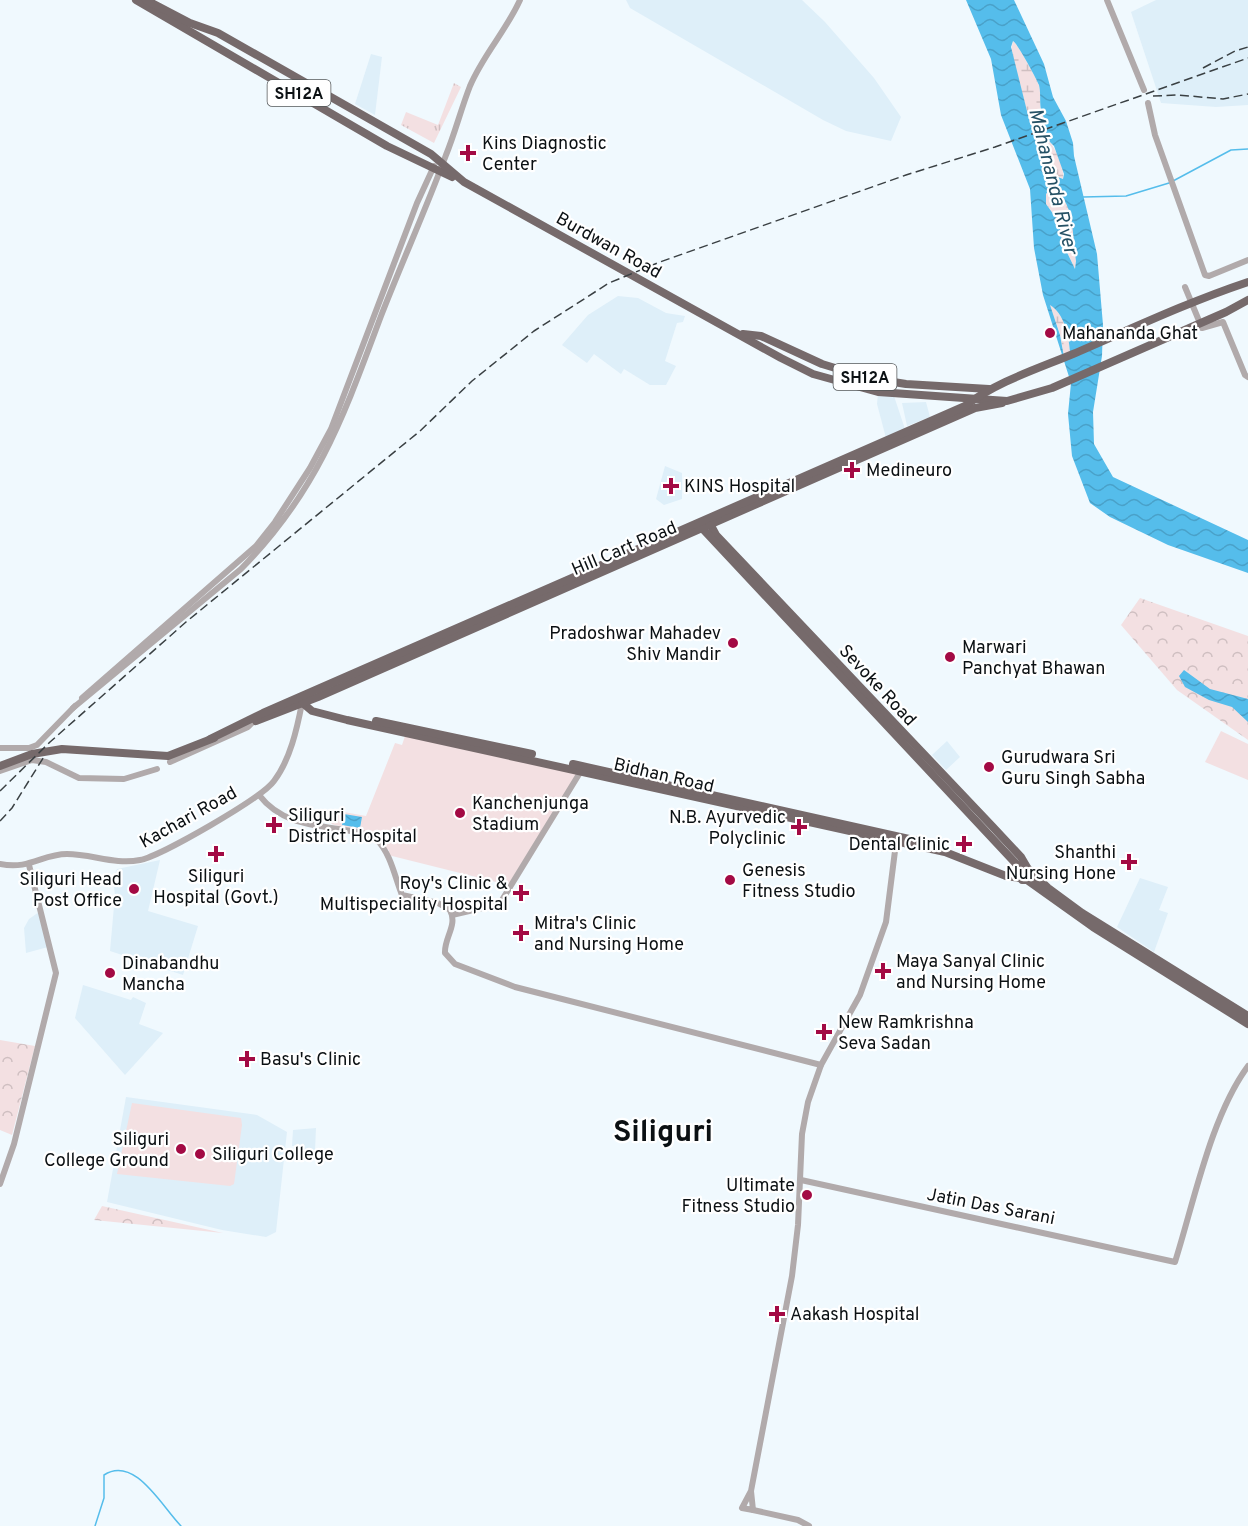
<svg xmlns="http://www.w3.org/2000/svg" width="1248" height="1526" viewBox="0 0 1248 1526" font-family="Overpass,sans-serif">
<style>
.built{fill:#deeff9}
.grass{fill:url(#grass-tufts)}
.forest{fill:url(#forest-crowns)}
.wetland{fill:url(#wetland-marsh)}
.garden{fill:#f3e0e2}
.water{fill:url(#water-waves);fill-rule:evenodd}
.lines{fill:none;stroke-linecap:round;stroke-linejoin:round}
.stream{stroke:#55bdeb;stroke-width:1.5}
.minor{stroke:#b1aaab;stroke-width:6}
.major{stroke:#766a6b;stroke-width:8}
.rail{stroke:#3a4043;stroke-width:1.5;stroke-dasharray:9 4.5;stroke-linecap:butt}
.poi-dot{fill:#a30a44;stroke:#fff;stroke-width:2}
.labels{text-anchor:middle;stroke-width:4.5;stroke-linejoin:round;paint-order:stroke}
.shield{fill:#fff;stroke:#54585a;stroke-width:1.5}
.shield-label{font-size:16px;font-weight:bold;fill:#0b1013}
.poi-label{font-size:18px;fill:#0b1013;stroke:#fff;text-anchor:start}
.street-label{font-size:18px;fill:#0b1013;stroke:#fff}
.water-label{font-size:20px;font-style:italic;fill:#255165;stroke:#fff}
.town-label{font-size:30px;font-weight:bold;fill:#0b1013;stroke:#fff}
</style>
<defs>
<pattern id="grass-tufts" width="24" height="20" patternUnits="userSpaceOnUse" patternTransform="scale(1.5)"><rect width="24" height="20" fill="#f3e0e2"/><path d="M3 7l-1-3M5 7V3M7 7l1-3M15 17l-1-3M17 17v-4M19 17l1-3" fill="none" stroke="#cfbfc1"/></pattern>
<pattern id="forest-crowns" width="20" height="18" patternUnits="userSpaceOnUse" patternTransform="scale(1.5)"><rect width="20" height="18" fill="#f3e0e2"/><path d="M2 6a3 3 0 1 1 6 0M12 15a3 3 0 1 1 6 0" fill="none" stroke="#cfbfc1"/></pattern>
<pattern id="wetland-marsh" width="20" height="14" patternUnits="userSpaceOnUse" patternTransform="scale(1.5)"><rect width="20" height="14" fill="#f3e0e2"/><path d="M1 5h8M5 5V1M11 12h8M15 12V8" fill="none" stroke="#cfbfc1"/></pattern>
<pattern id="water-waves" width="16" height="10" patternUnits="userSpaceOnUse" patternTransform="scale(1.5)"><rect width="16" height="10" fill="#55bdeb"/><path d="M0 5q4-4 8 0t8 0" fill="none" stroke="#49a1c9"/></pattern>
</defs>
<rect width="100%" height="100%" fill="#f0f9fe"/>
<g class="built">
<polygon points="626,0 802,0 825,22 874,78 901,117 891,141 846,131 823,120 630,8"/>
<polygon points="1156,0 1248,0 1248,105 1216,107 1161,103 1131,12"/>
<polygon points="371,54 382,57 375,115 355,104"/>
<polygon points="618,296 638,298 666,313 685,316 683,322 677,323 665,361 676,366 666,385 650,385 624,369 621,374 594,354 587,363 562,345 588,315"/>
<polygon points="878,393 894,396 905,429 886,438 877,404"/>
<polygon points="926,402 930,417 907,426 902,403"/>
<polygon points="665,466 682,473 682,499 664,505 656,499"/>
<polygon points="947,741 960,757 946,770 932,755"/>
<polygon points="160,860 148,911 198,926 183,975 110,951 115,895 113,878 117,869"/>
<polygon points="1140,878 1168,887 1159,910 1168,913 1154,952 1117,927"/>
<polygon points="39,912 48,947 26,953 24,928 29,919"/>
<polygon points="83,985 131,1000 133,997 146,1003 139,1024 163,1033 125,1075 75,1018"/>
<polygon points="126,1097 257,1115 287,1132 276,1232 266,1237 222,1230 107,1202"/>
<polygon points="316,1128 315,1151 301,1150 301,1146 292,1146 293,1130"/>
</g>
<polygon class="grass" points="454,83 461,87 434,143 401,125 406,112 438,125"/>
<g class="forest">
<polygon points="1140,598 1248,636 1248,740 1177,690 1121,625"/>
<polygon points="0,1040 35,1046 12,1135 0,1130"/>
<polygon points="102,1206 223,1233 94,1220"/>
</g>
<g class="wetland">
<path d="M1013 41C1018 44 1036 78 1039 85 1042 97 1037 111 1047 121L1040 128H1033L1030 123 1011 51Z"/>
<path d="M1045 137C1054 143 1065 169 1063 179 1049 173 1034 158 1037 142Z"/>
<path d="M1050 189C1076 193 1073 241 1076 261L1075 269 1062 242 1059 222 1046 204V194Z"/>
<path d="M1049 304C1064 313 1069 335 1070 352L1064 357 1060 334Z"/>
</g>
<g class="garden">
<polygon points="1221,731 1248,744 1248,780 1205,762"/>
<polygon points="405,736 578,773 508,885 388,855 389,850 385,848 379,836 331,824 338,811 366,816 395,743 402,745"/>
<polygon points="132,1103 241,1118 242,1125 234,1184 230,1186 117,1174"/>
</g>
<g class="water">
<path d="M966 0H1014L1044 64 1053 97 1066 121 1073 143 1074 156 1097 254 1103 325 1102 356 1093 412 1094 444 1113 477 1248 540V573L1168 545 1110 517 1090 503 1072 456 1068 414 1071 383 1043 295 1034 248 1030 189 1001 115 991 59ZM1013 41C1018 44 1036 78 1039 85 1042 98 1037 110 1047 122L1040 128H1033L1030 123 1011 47ZM1045 137 1054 146 1064 174 1063 179C1049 174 1034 158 1037 142ZM1051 188C1076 200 1072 238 1076 261L1075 269 1062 242 1059 222 1046 204V194ZM1050 305C1064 313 1069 336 1070 352L1064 357 1060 335Z"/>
<polygon points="1184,670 1210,689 1248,699 1248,722 1232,707 1209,700 1185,687 1179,676"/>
<polygon points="344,814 362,817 360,828 342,825"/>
</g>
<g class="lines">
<g class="stream">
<polyline points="1173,181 1231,150 1248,149"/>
<polyline points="1083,197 1126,196 1169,183"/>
<path d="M95 1526 104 1498V1475C135 1455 162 1507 181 1526"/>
</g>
<g class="minor">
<polyline points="1107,0 1144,90"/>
<polyline points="1148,103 1155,135 1205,275 1209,276 1248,260"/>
<polyline points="1185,287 1202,328 1223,322 1245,375 1248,377"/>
<polyline points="82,698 256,546 275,522 310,468 331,429 417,203 434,166"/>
<path d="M73 708 241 569C318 491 344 415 381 316 402 262 426 209 446 155 455 133 461 109 470 86 483 55 506 31 520 0"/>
<polyline points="0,748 29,748 37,745 75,706"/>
<polyline points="170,762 248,727 252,723"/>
<polyline points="0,771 32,760 46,762 79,778 124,779 157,769"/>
<path d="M259 795C282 825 316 825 351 831 360 832 370 834 377 840 391 854 395 878 402 895L438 903 450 910C458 925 444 938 445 953L455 964 515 987 821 1065"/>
<path d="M0 864C30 870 42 854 67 854 92 854 115 865 140 860 161 856 262 798 274 781 290 760 297 729 302 703"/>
<polyline points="452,915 495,905 502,900 581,771"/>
<path d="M801 1180 1175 1262C1194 1202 1211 1116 1248 1066"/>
<polyline points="0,1184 14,1144 56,973 29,865"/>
<polyline points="751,1491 742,1508 753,1510 751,1491 792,1276 798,1225 802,1134 808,1102 821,1065 860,995 886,922 896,843"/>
<polyline points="753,1510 798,1520 809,1526"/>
</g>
<g class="major">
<polyline points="136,0 387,146 452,177"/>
<polyline points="146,0 190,23 218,33 431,154 464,182 781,358 813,374 878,392 1007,401 1052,388 1226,312 1248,300"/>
<polyline points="743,334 761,336 822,364 868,378 906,384 989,389"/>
<polyline points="709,522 716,535 992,826 1021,857 1028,869"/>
<polyline points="701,527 1021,869"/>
<polyline points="299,700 312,711 347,720 945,852 1006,876 1020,878"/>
<polyline points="256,721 318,697 975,408 1002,403"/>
<polyline points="376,721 532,754"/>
<path d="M210 739 263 713 965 406C996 382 1037 369 1073 354 1131 329 1188 302 1248 282"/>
<polyline points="573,764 918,841"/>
<polyline points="0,766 32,754 62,749 168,756 214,738"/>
<polyline points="1248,1016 1082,913 1048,888 1028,869 1020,871 1022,880 1027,880 1093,927 1248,1024"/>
</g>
<g class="rail">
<polyline points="1203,68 1235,51 1248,47"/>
<polyline points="1153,96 1178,95 1223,99 1248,94"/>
<polyline points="0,791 50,742 186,622 420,431 472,381 534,331 609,283 660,262 906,175 995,147 1248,58"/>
<polyline points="0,821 12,808 45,755"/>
</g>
</g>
<g class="poi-dot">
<path d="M465 144h6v6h6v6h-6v6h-6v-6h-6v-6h6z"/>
<circle cx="1050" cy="333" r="6"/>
<path d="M849 461h6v6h6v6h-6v6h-6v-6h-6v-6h6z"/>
<path d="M668 477h6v6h6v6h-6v6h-6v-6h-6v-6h6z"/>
<circle cx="733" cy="643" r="6"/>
<circle cx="950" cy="657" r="6"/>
<circle cx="989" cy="767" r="6"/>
<circle cx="460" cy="813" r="6"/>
<path d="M271 816h6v6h6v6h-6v6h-6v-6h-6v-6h6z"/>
<path d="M796 818h6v6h6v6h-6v6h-6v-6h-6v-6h6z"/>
<path d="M961 835h6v6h6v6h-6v6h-6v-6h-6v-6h6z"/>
<path d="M213 845h6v6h6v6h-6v6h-6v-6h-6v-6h6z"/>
<path d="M1126 853h6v6h6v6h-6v6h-6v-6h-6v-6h6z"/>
<circle cx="730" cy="880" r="6"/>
<circle cx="134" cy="889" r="6"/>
<path d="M518 884h6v6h6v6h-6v6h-6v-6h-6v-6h6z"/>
<path d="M518 924h6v6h6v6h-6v6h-6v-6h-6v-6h6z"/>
<path d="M880 962h6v6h6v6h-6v6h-6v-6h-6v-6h6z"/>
<circle cx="110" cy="973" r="6"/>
<path d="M821 1023h6v6h6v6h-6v6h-6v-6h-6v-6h6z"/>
<path d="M244 1050h6v6h6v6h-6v6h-6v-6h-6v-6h6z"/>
<circle cx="181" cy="1149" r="6"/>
<circle cx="200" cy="1154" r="6"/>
<circle cx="807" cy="1195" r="6"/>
<path d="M774 1305h6v6h6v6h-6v6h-6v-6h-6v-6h6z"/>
</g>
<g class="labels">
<g class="shield">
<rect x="267.5" y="80" width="63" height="26" rx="4.5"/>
<rect x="833.5" y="364" width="63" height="26" rx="4.5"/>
</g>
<g class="shield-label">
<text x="299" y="99">SH12A</text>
<text x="865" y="383">SH12A</text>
</g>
<g class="poi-label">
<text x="482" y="149">Kins Diagnostic<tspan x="482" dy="21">Center</tspan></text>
<text x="1062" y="339">Mahananda Ghat</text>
<text x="866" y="476">Medineuro</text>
<text x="684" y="492">KINS Hospital</text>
<text x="721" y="639" text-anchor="end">Pradoshwar Mahadev<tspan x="721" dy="21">Shiv Mandir</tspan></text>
<text x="962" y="653">Marwari<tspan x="962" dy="21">Panchyat Bhawan</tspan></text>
<text x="1001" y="763">Gurudwara Sri<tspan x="1001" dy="21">Guru Singh Sabha</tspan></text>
<text x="472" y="809">Kanchenjunga<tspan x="472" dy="21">Stadium</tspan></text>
<text x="288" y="821">Siliguri<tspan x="288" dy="21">District Hospital</tspan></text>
<text x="786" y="823" text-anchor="end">N.B. Ayurvedic<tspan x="786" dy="21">Polyclinic</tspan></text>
<text x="950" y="850" text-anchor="end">Dental Clinic</text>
<text x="1116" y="858" text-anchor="end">Shanthi<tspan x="1116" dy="21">Nursing Hone</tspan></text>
<text x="742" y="876">Genesis<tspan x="742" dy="21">Fitness Studio</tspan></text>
<text x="216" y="882" text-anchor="middle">Siliguri<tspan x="216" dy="21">Hospital (Govt.)</tspan></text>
<text x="122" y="885" text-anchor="end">Siliguri Head<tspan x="122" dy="21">Post Office</tspan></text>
<text x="508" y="889" text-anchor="end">Roy's Clinic &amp;<tspan x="508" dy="21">Multispeciality Hospital</tspan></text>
<text x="534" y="929">Mitra's Clinic<tspan x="534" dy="21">and Nursing Home</tspan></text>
<text x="896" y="967">Maya Sanyal Clinic<tspan x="896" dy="21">and Nursing Home</tspan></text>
<text x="122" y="969">Dinabandhu<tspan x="122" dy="21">Mancha</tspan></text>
<text x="838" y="1028">New Ramkrishna<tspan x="838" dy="21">Seva Sadan</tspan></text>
<text x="260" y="1065">Basu's Clinic</text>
<text x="169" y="1145" text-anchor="end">Siliguri<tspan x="169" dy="21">College Ground</tspan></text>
<text x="212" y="1160">Siliguri College</text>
<text x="795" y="1191" text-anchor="end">Ultimate<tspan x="795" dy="21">Fitness Studio</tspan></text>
<text x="790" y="1320">Aakash Hospital</text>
</g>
<g class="street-label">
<text transform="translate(609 245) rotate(29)" y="6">Burdwan Road</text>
<text transform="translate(624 548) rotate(-23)" y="6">Hill Cart Road</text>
<text transform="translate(878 685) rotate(47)" y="6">Sevoke Road</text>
<text transform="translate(664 775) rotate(13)" y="6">Bidhan Road</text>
<text transform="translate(188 817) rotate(-29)" y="6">Kachari Road</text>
<text transform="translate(991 1206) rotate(11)" y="6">Jatin Das Sarani</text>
</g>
<g class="water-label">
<text transform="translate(1054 181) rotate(76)" y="7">Mahananda River</text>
</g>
<g class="town-label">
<text x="663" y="1141">Siliguri</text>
</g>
</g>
</svg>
